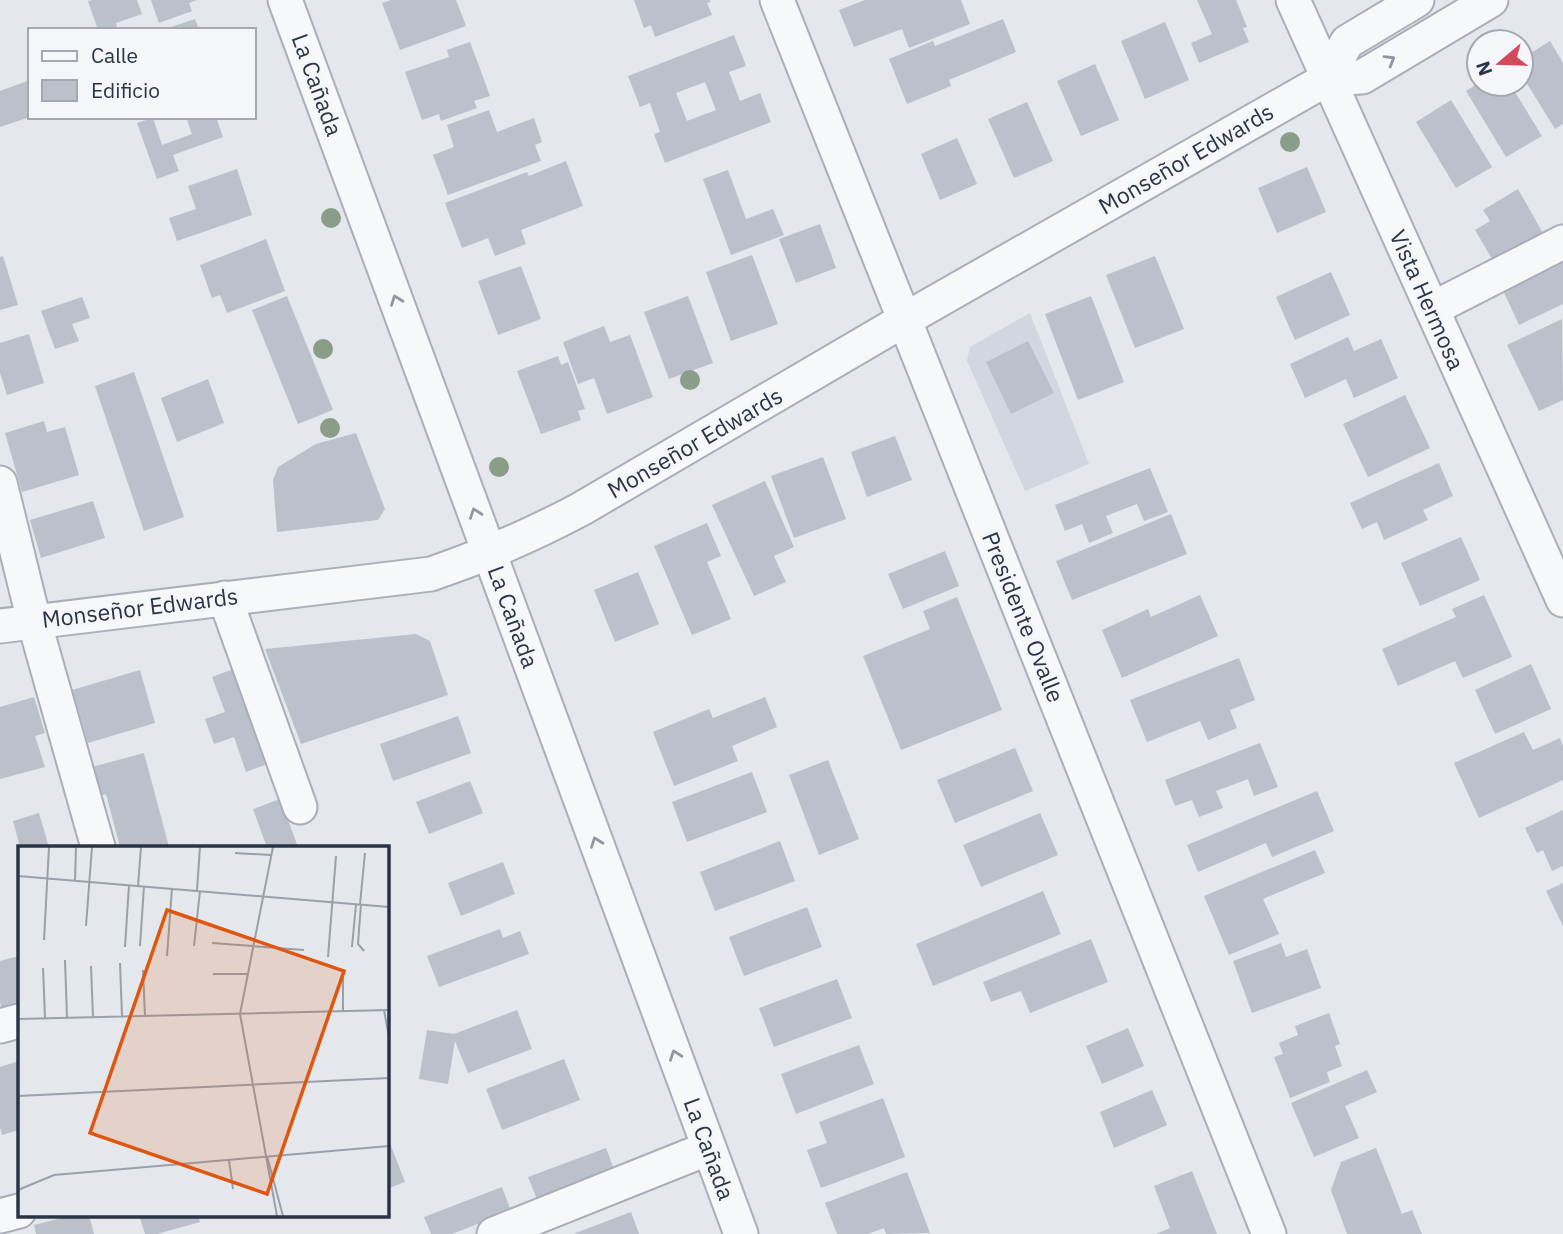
<svg xmlns="http://www.w3.org/2000/svg" width="1563" height="1234" viewBox="0 0 1563 1234" font-family="'IBM Plex Sans',sans-serif">
<style>
.built{fill:#d2d6de}
.building{fill:#bbc0ca;fill-rule:evenodd}
.lines{fill:none;stroke-linecap:round;stroke-linejoin:round}
.minor-casing{stroke:#a9aeb7;stroke-width:37}
.minor{stroke:#f7f8fa;stroke-width:33}
.tree{fill:#899d89}
.oneway{stroke:#9196a0}
.labels{text-anchor:middle;stroke-width:6;stroke-linejoin:round;paint-order:stroke}
.street-label{font-size:23px;fill:#2b3445;stroke:#f4f6f9}
.inset-road{fill:none;stroke:#9a9fa9;stroke-width:2}
.view{fill:#df570f;fill-opacity:0.15;stroke:#df570f;stroke-width:3.5}
.inset-edge{fill:none;stroke:#2b3445;stroke-width:3.5}
</style>
<rect width="100%" height="100%" fill="#e4e7ec"/>
<polygon class="built" points="1030,313 1089,464 1025,491 967,361 970,347"/>
<g class="building">
<polygon points="92,0 137,0 142,14 116,23 117,27 109,30 98,30 88,1"/>
<polygon points="151,0 197,0 189,3 192,11 159,23"/>
<polygon points="391,0 456,0 466,26 400,50 382,3"/>
<polygon points="634,0 710,0 710,2 707,3 712,15 655,37 651,25 644,28"/>
<polygon points="865,0 961,0 970,24 909,48 902,29 854,47 839,10"/>
<polygon points="1197,0 1236,0 1247,27 1243,28 1249,42 1199,63 1191,43 1212,34"/>
<polygon points="195,19 199,30 165,30 165,29"/>
<polygon points="1003,19 1016,52 949,80 951,86 907,104 889,59 933,41 935,46"/>
<polygon points="1165,22 1189,80 1145,99 1121,41"/>
<path d="M734 35 746 66 729 72 740 101 760 93 771 122 665 163 654 134 660 132 650 103 640 107 628 76ZM705 82 716 110 687 121 676 93Z"/>
<polygon points="1550,41 1563,63 1563,124 1555,129 1521,74 1521,59"/>
<polygon points="470,42 490,96 474,101 477,108 441,121 439,114 422,120 405,72 449,57 447,50"/>
<polygon points="1095,64 1119,120 1081,136 1057,81"/>
<polygon points="30,80 30,117 0,127 0,91"/>
<polygon points="1477,84 1510,84 1542,136 1506,157 1466,91"/>
<polygon points="1451,100 1492,167 1456,188 1416,122"/>
<polygon points="1027,102 1053,161 1014,178 988,119"/>
<polygon points="489,110 497,132 534,118 542,142 535,145 541,161 448,195 433,155 454,147 447,125"/>
<polygon points="186,117 216,117 223,137 173,155 179,171 157,179 137,123 153,118 162,145 192,134"/>
<polygon points="957,138 977,184 940,200 921,154"/>
<polygon points="566,161 583,206 521,230 526,244 495,256 488,238 462,248 445,203 527,172 529,176"/>
<polygon points="1307,167 1326,212 1277,233 1258,188"/>
<polygon points="237,169 252,215 177,241 169,218 196,209 188,186"/>
<polygon points="728,170 746,219 773,209 784,235 731,255 703,179"/>
<polygon points="1518,189 1544,235 1495,264 1475,230 1490,221 1483,210"/>
<polygon points="820,224 836,268 796,283 779,239"/>
<polygon points="266,239 285,291 227,313 220,295 212,298 200,265"/>
<polygon points="752,255 778,324 731,341 706,272"/>
<polygon points="3,256 18,305 0,310 0,257"/>
<polygon points="1155,256 1184,329 1135,348 1106,275"/>
<polygon points="1563,257 1563,304 1519,325 1501,286"/>
<polygon points="521,266 541,319 498,335 478,281"/>
<polygon points="1331,272 1350,315 1295,340 1276,297"/>
<polygon points="287,296 333,410 298,424 252,310"/>
<polygon points="688,296 713,363 669,379 644,312"/>
<polygon points="1091,296 1124,382 1078,400 1045,314"/>
<polygon points="82,297 90,318 72,324 79,341 55,349 41,311"/>
<polygon points="1562,319 1563,400 1539,411 1507,345"/>
<polygon points="604,326 610,342 630,335 653,397 607,414 594,378 578,384 563,342"/>
<polygon points="29,334 44,383 7,395 0,373 0,343"/>
<polygon points="1348,337 1354,351 1381,339 1398,378 1354,398 1346,379 1305,398 1290,364"/>
<polygon points="1028,341 1054,393 1011,414 986,362"/>
<polygon points="558,356 561,365 568,362 585,409 578,411 581,420 541,434 517,371"/>
<polygon points="134,372 184,517 144,531 95,386"/>
<polygon points="208,379 224,423 177,442 161,398"/>
<polygon points="1405,395 1430,448 1368,477 1343,424"/>
<polygon points="44,421 47,432 65,427 79,475 22,492 5,433"/>
<polygon points="356,433 385,509 378,520 277,532 273,480 278,467 316,444"/>
<polygon points="895,436 912,480 867,497 851,452"/>
<polygon points="823,457 846,519 794,538 771,476"/>
<polygon points="1439,463 1453,496 1423,510 1428,520 1384,540 1377,522 1362,529 1350,503"/>
<polygon points="1150,468 1168,512 1144,521 1137,504 1106,516 1113,533 1089,543 1082,524 1065,531 1055,505"/>
<polygon points="765,481 794,547 774,556 786,582 754,596 712,505"/>
<polygon points="93,501 105,538 41,558 30,520"/>
<polygon points="1171,514 1187,554 1072,600 1056,561"/>
<polygon points="707,523 721,556 707,562 731,619 692,635 654,546"/>
<polygon points="1461,537 1480,580 1420,606 1401,563"/>
<polygon points="945,551 959,586 903,609 888,574"/>
<polygon points="638,572 659,624 615,642 594,590"/>
<polygon points="1200,595 1218,636 1122,678 1102,630 1148,609 1151,617"/>
<polygon points="1484,595 1512,657 1463,678 1455,661 1398,686 1382,649 1456,617 1452,609"/>
<polygon points="957,597 1002,710 901,750 863,656 930,629 923,611"/>
<polygon points="416,634 430,641 448,695 301,744 265,649"/>
<polygon points="1239,658 1255,700 1230,710 1237,728 1208,740 1200,721 1147,742 1130,700"/>
<polygon points="1531,664 1551,709 1495,734 1475,690"/>
<polygon points="239,667 273,762 246,772 234,737 214,744 205,719 225,712 212,677"/>
<polygon points="140,670 155,723 88,743 72,690"/>
<polygon points="34,697 45,733 35,736 45,767 0,779 0,707"/>
<polygon points="765,697 777,727 732,746 738,761 674,786 653,732 709,709 713,718"/>
<polygon points="458,716 471,753 393,781 380,744"/>
<polygon points="1524,732 1533,750 1560,738 1563,746 1563,780 1479,818 1454,763"/>
<polygon points="1260,743 1278,787 1254,796 1248,779 1216,791 1223,808 1199,817 1192,800 1175,806 1165,780"/>
<polygon points="1015,748 1033,791 955,823 937,780"/>
<polygon points="144,753 169,847 120,847 106,794 100,796 92,767"/>
<polygon points="828,760 859,839 819,855 789,775"/>
<polygon points="752,772 767,812 687,842 672,802"/>
<polygon points="470,781 483,813 429,834 416,802"/>
<polygon points="1317,791 1334,831 1272,857 1266,843 1198,872 1187,845"/>
<polygon points="280,799 298,847 261,847 266,845 253,809"/>
<polygon points="1563,810 1563,866 1552,871 1543,850 1537,853 1525,828"/>
<polygon points="39,813 49,847 20,847 13,821"/>
<polygon points="1040,813 1058,855 981,887 963,845"/>
<polygon points="780,841 795,881 715,911 700,872"/>
<polygon points="1315,850 1325,873 1263,899 1279,934 1229,955 1204,896"/>
<polygon points="503,862 515,894 461,916 448,883"/>
<polygon points="1563,883 1563,926 1546,891"/>
<polygon points="1043,891 1061,934 933,986 916,944"/>
<polygon points="807,907 822,947 744,976 729,937"/>
<polygon points="500,929 503,938 520,931 529,954 439,987 427,956"/>
<polygon points="1091,939 1108,982 1030,1013 1021,991 991,1002 983,982"/>
<polygon points="1281,943 1286,957 1307,949 1321,988 1252,1013 1233,961"/>
<polygon points="19,956 19,1010 3,1014 0,1002 0,961"/>
<polygon points="837,979 852,1018 774,1047 759,1008"/>
<polygon points="517,1010 532,1049 468,1073 455,1041 448,1084 419,1079 427,1030 454,1034"/>
<polygon points="1329,1013 1340,1044 1335,1046 1342,1066 1327,1072 1330,1082 1290,1098 1274,1057 1283,1054 1279,1043 1298,1035 1295,1026"/>
<polygon points="1128,1028 1144,1066 1102,1084 1086,1046"/>
<polygon points="859,1045 874,1084 796,1114 781,1074"/>
<polygon points="564,1059 580,1100 502,1130 486,1089"/>
<polygon points="19,1061 19,1130 2,1135 0,1127 0,1067"/>
<polygon points="1367,1070 1377,1092 1345,1106 1359,1138 1314,1157 1291,1103"/>
<polygon points="1152,1090 1167,1125 1114,1148 1100,1112"/>
<polygon points="883,1098 905,1157 821,1188 807,1150 827,1143 819,1122"/>
<polygon points="387,1136 405,1182 387,1189"/>
<polygon points="606,1148 615,1172 538,1202 528,1177"/>
<polygon points="1376,1148 1402,1214 1412,1210 1422,1234 1347,1234 1331,1190 1341,1162"/>
<polygon points="1192,1171 1217,1234 1156,1234 1170,1228 1154,1186"/>
<polygon points="907,1172 930,1233 886,1234 884,1228 868,1234 837,1234 825,1203"/>
<polygon points="502,1187 511,1211 452,1234 431,1234 424,1217"/>
<polygon points="631,1212 639,1234 573,1234"/>
<polygon points="73,1215 89,1215 94,1234 36,1234 34,1225"/>
<polygon points="139,1215 198,1215 200,1222 157,1234 145,1234"/>
</g>
<g class="lines">
<defs>
<g id="minor">
<polyline points="285,0 741,1234"/>
<polyline points="777,0 1269,1234"/>
<polyline points="1293,0 1563,600"/>
<polyline points="1327,79 1347,42 1417,0"/>
<polyline points="1432,309 1563,242"/>
<polyline points="0,483 34,621 98,847"/>
<polyline points="225,598 300,807"/>
<path d="M0 626 431 574C484 556 532 535 581 509L904 320 1327 79 1362 77 1491 0"/>
<polyline points="0,1026 19,1021"/>
<polyline points="0,1216 19,1211"/>
<polyline points="494,1234 709,1148"/>
</g>
</defs>
<use href="#minor" class="minor-casing"/>
<use href="#minor" class="minor"/>
</g>
<g class="tree">
<circle cx="1290" cy="142" r="10"/>
<circle cx="331" cy="218" r="10"/>
<circle cx="323" cy="349" r="10"/>
<circle cx="690" cy="380" r="10"/>
<circle cx="330" cy="428" r="10"/>
<circle cx="499" cy="467" r="10"/>
</g>
<defs><path id="oneway-chevron" d="M-2-3.5L2.5 0L-2 3.5" fill="none" stroke-width="1.6" stroke-linecap="round" stroke-linejoin="round" transform="scale(1.75)"/></defs>
<g class="oneway">
<use href="#oneway-chevron" transform="translate(1390 60) rotate(-31)"/>
<use href="#oneway-chevron" transform="translate(396 300) rotate(-110)"/>
<use href="#oneway-chevron" transform="translate(475 513) rotate(-110)"/>
<use href="#oneway-chevron" transform="translate(596 842) rotate(-110)"/>
<use href="#oneway-chevron" transform="translate(675 1055) rotate(-110)"/>
</g>
<g class="labels">
<g class="street-label">
<text transform="translate(317 85) rotate(70)" y="8">La Cañada</text>
<text transform="translate(1186 159) rotate(-30)" y="8">Monseñor Edwards</text>
<text transform="translate(1427 300) rotate(66)" y="8">Vista Hermosa</text>
<text transform="translate(695 443) rotate(-30)" y="8">Monseñor Edwards</text>
<text transform="translate(140 608) rotate(-7)" y="8">Monseñor Edwards</text>
<text transform="translate(513 617) rotate(70)" y="8">La Cañada</text>
<text transform="translate(1023 617) rotate(68)" y="8">Presidente Ovalle</text>
<text transform="translate(709 1149) rotate(70)" y="8">La Cañada</text>
</g>
</g>
<g transform="translate(18 846)">
<rect width="371" height="371" fill="#e4e7ec"/>
<path class="inset-road" d="M255 1 222 168 259 370M217 7 254 9M0 30 371 61M57 34 58 1M120 40 123 1M179 44 182 1M342 58 347 7M343 58 340 98 346 105M68 80 74 1M26 94 31 1M194 97 286 104M122 100 126 40M176 100 182 45M107 101 111 39M334 101 338 58M149 110 154 42M310 111 318 10M47 114 49 171M102 117 104 170M73 120 75 171M25 122 27 172M125 124 127 170M325 127V165M195 128H229M366 164 371 191M0 173 371 164M0 250 371 232M249 310 265 370M211 314 215 343M0 344 36 329 371 300"/>
<path class="view" d="M149 64 326 125 249 348 72 287Z"/>
<rect width="371" height="371" class="inset-edge"/>
</g>
<rect x="28" y="28" width="228" height="91" fill="#f4f6f9" stroke="#a4a8b1" stroke-width="2"/>
<rect x="42" y="51" width="35" height="10" fill="#f7f8fa" stroke="#a4a8b1" stroke-width="2"/>
<text x="91" y="63" font-size="21" fill="#2b3445">Calle</text>
<rect x="42" y="80" width="35" height="21" fill="#bbc0ca" stroke="#a4a8b1" stroke-width="2"/>
<text x="91" y="98" font-size="21" fill="#2b3445">Edificio</text>
<g transform="translate(1500 63) rotate(251)"><circle r="33" fill="#f4f6f9" stroke="#a4a8b1" stroke-width="2"/>
<path d="M0-5L12 26L0 18L-12 26Z" fill="#d1495b"/>
<text y="-10" font-size="19" font-weight="bold" text-anchor="middle" fill="#2b3445">N</text>
</g>
</svg>
